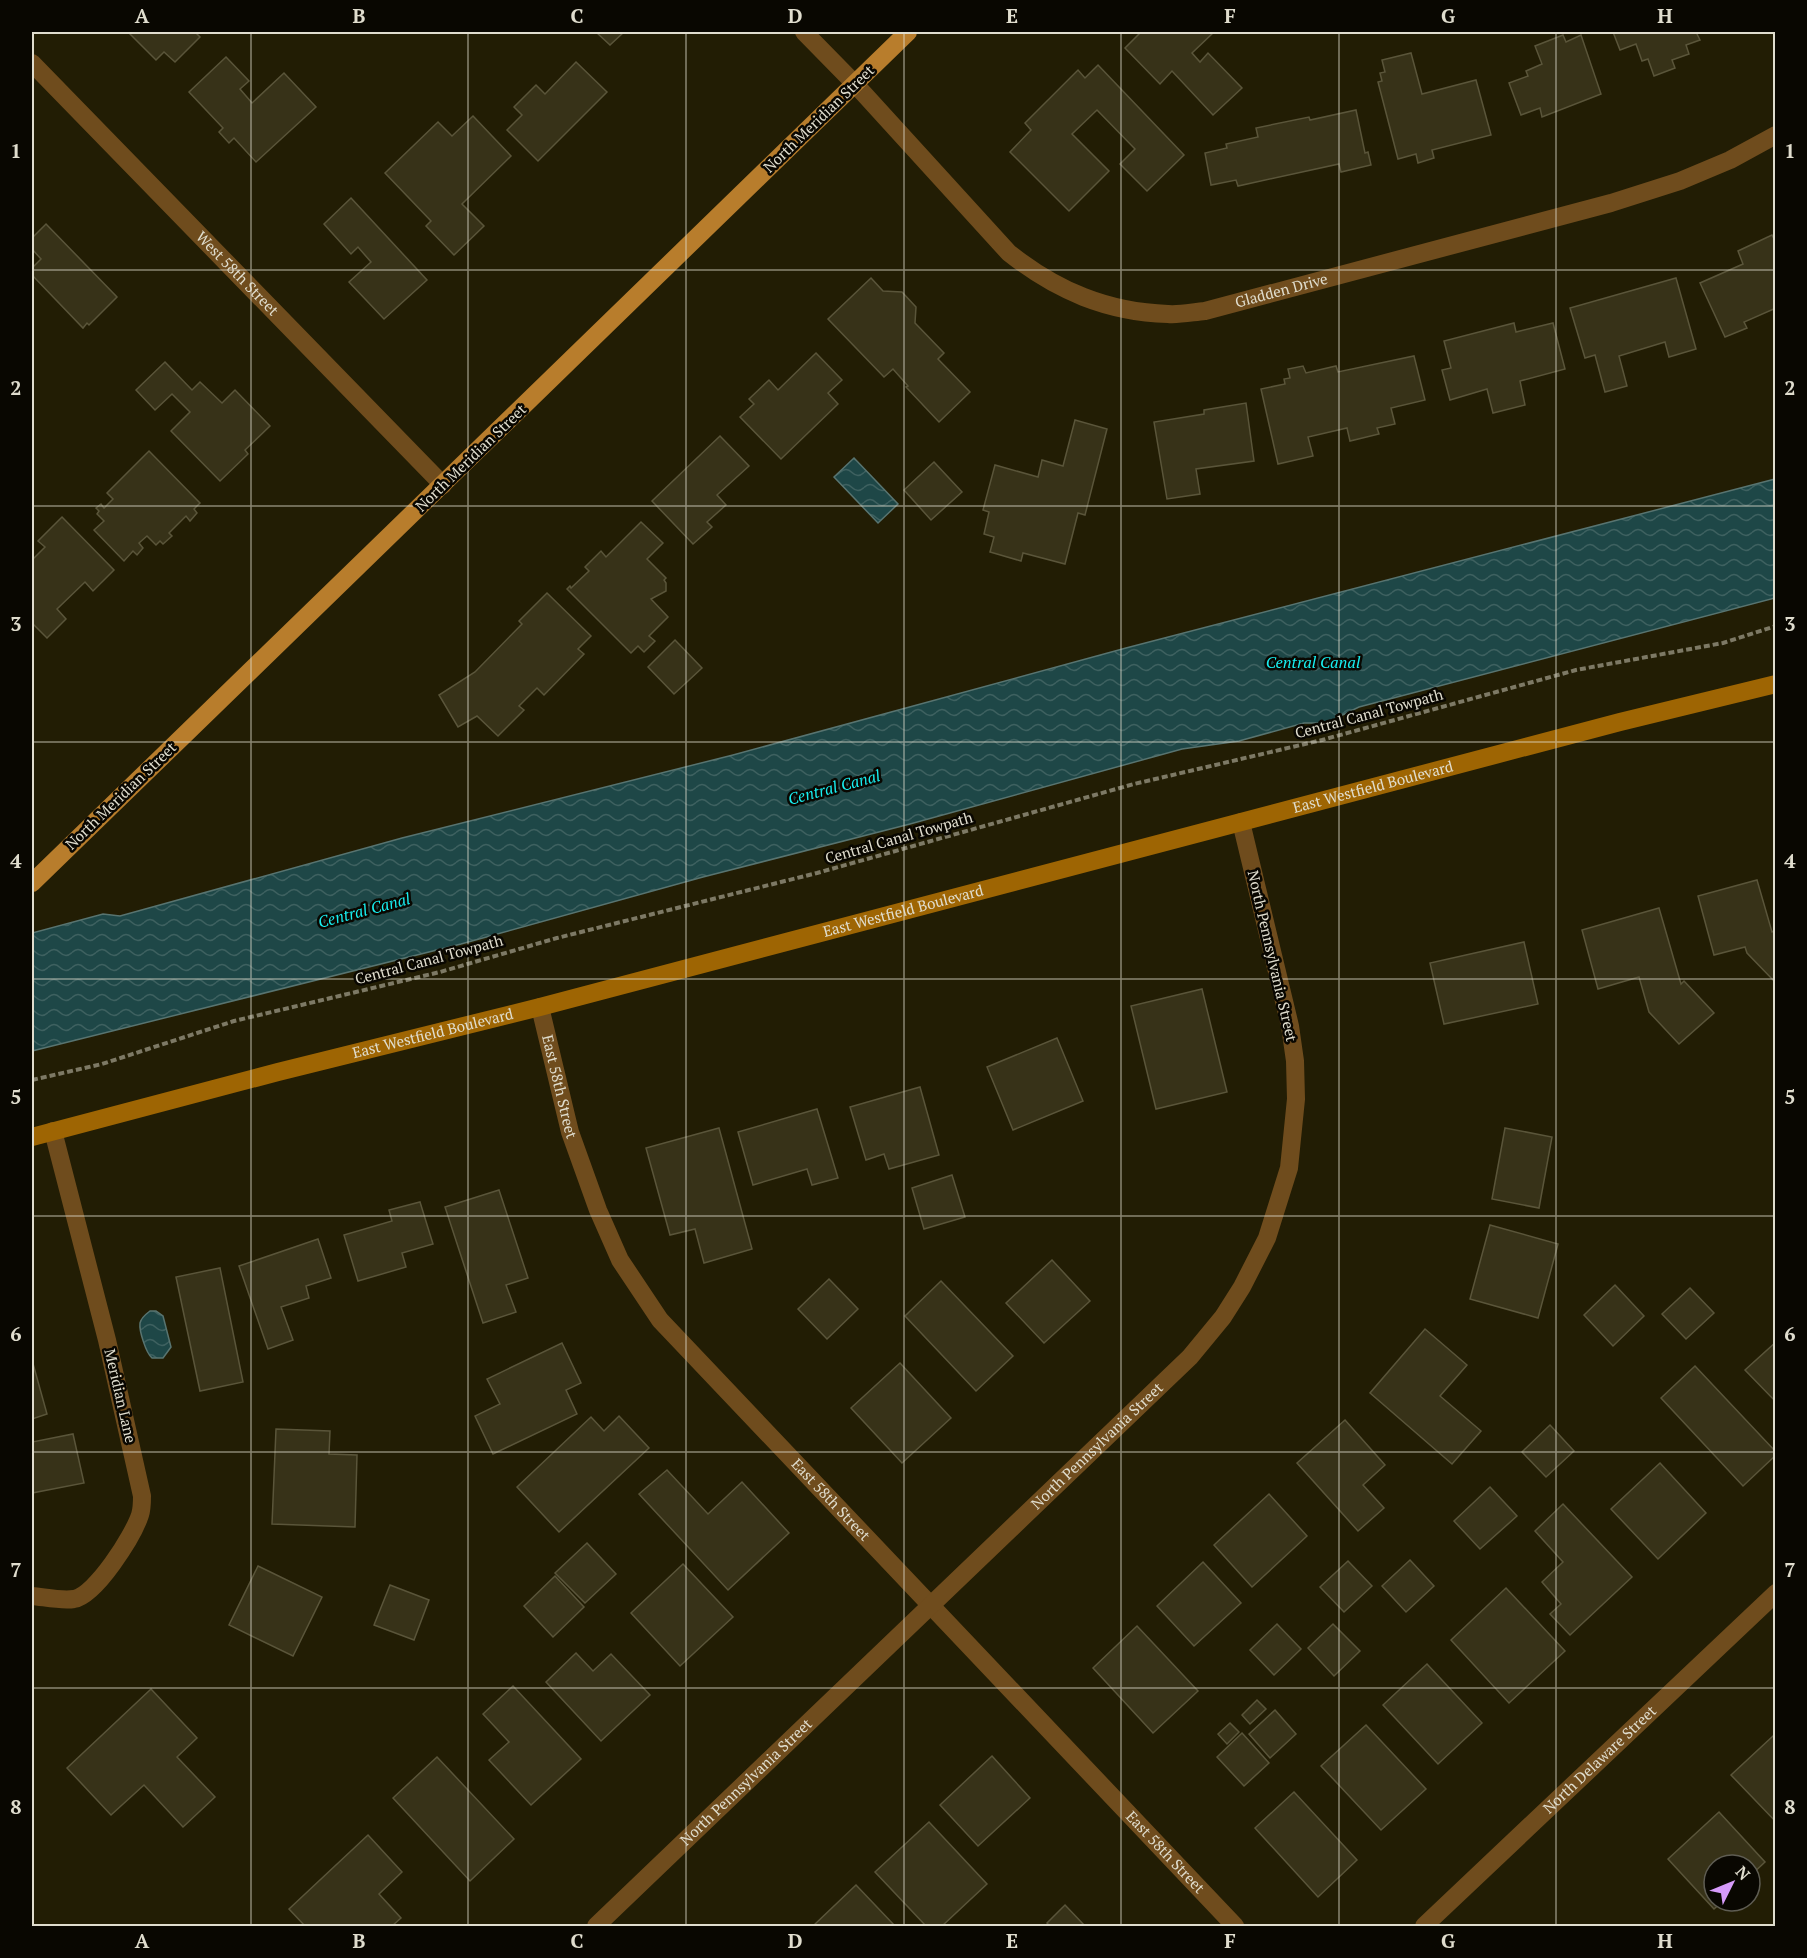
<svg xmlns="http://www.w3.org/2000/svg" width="1807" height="1958" viewBox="0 0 1807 1958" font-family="'PT Serif',serif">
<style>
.water{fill:url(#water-waves);stroke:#587470;stroke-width:1.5}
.building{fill:#373218;stroke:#5a553a;stroke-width:1.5}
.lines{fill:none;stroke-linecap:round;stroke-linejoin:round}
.path{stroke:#7d7965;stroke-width:4;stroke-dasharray:6 3;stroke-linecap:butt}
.street{stroke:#6f4c1d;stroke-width:18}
.secondary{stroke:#9e6503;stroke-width:18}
.primary{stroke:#b87d2c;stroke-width:18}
.grid{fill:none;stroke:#e0ddce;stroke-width:1.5;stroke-opacity:0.55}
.labels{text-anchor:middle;stroke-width:5;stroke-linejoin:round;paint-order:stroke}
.street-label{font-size:15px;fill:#e0ddce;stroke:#090701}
.water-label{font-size:16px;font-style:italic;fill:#18eef0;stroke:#090701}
.neatline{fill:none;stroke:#e0ddce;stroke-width:2}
.grid-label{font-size:20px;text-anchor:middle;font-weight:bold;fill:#e0ddce}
</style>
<defs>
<pattern id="water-waves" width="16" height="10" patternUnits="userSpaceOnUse" patternTransform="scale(1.5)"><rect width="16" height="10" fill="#1e4747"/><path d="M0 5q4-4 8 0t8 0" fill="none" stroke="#3e6160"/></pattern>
</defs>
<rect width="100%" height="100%" fill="#221d04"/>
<g class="water">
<polygon points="854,458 898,504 878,523 834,477"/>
<polygon points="1775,479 1775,598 1359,707 1326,723 1304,723 1239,741 1182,749 910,824 703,877 461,944 32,1051 32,933 103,914 120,916 402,838 733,755 1126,648"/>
<path d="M150 1311H156L163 1316 171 1347 163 1358H152C146 1353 139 1331 140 1323 141 1318 146 1314 150 1311Z"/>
</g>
<g class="building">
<polygon points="130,32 195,32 200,37 175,62 164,52 156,60 129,33"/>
<polygon points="596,32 624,32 610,45"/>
<polygon points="1139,32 1214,32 1192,53 1200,62 1208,53 1242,88 1213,115 1172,71 1160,84 1125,48 1140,33"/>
<polygon points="1613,32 1696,32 1700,40 1686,45 1689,54 1672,60 1675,68 1654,76 1648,59 1642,61 1636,44 1620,50"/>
<polygon points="1563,35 1566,42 1581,35 1601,94 1542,117 1540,108 1521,115 1509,83 1528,76 1526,71 1542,64 1535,46"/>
<polygon points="1411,53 1422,94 1476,80 1491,135 1432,150 1434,158 1418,163 1416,154 1398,159 1378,82 1382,81 1380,73 1385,72 1382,60"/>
<polygon points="226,57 249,81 240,89 252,103 284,73 316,107 256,162 234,138 229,143 219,132 223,128 189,92"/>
<polygon points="576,62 607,92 538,161 507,130 522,115 514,107 536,85 545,94"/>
<polygon points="1098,65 1184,155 1147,191 1120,164 1135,149 1097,110 1072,134 1109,171 1069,211 1010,152 1031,130 1025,123 1078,70 1085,78"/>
<polygon points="1356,110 1365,153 1368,152 1371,165 1341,172 1339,164 1238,186 1236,180 1211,185 1205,153 1227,148 1226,144 1258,137 1256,128 1309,117 1310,120"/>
<polygon points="473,116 511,156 462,204 484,226 454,255 426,226 431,221 385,173 438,122 452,136"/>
<polygon points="351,198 427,280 384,319 349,282 371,262 358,247 351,254 324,224"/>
<polygon points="46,224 117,297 89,325 87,323 83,328 32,275 32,268 41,259 32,249 32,238"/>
<polygon points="1772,235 1776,243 1776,308 1744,322 1747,328 1725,337 1700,283 1743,264 1738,251"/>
<polygon points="871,278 883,291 902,292 916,307 915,323 944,353 938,359 970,392 939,422 906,387 908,386 893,369 884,377 828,319"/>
<polygon points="1676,278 1696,349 1669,357 1665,342 1619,356 1627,386 1605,392 1595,355 1585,358 1570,308"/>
<polygon points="1514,323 1516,332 1553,323 1565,369 1520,381 1525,405 1493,413 1487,389 1450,400 1442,370 1451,368 1444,341"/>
<polygon points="816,353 842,380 828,393 838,404 781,459 740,417 754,404 749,399 769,380 778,390"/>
<polygon points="1414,356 1425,400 1391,408 1395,424 1377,428 1379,434 1350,441 1347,428 1308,437 1313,456 1278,464 1261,389 1285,384 1284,379 1290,378 1288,369 1303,366 1306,373 1336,366 1338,372"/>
<polygon points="165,362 192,390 200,382 222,403 235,390 270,426 245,450 248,454 220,481 171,431 190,412 172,394 155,410 136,390"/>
<polygon points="1246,403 1254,461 1196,469 1200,494 1167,499 1154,422 1204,414 1204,410"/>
<polygon points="1075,420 1107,429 1085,515 1078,513 1065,564 1023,553 1021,561 990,552 994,537 984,534 989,512 983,510 995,465 1038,477 1042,460 1063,466"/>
<polygon points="720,436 749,466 717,495 726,505 707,522 712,527 693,544 652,501"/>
<polygon points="149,451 200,503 194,509 197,513 190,521 186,516 169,533 172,536 163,544 160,541 156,545 147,536 139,543 143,548 137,555 133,551 124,561 94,530 104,521 97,514 99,511 96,508 101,504 104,508 113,499 107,493"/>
<polygon points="934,462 962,492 931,520 904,490"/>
<polygon points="62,517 114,570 93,591 85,582 57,609 66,619 47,638 32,623 32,560 45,547 38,541"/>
<polygon points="641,522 663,543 647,559 666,578 664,580 666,583 666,591 651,599 668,617 649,636 655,641 644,652 638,646 631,653 567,589 570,586 571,588 589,571 585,567 601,551 606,557"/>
<polygon points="547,593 591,636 578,649 584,654 544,695 537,688 519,706 524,710 498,736 477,716 458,727 439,695 475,672 522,624 519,621"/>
<polygon points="675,640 702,668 674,694 648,667"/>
<polygon points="1757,880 1772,932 1776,930 1776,979 1774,981 1747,953 1745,947 1714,955 1698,896"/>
<polygon points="1659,908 1681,984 1684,981 1714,1013 1679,1044 1649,1012 1639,977 1598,989 1582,930"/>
<polygon points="1524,942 1538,1004 1444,1024 1430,963"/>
<polygon points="1202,989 1227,1092 1156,1109 1131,1006"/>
<polygon points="1057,1038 1083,1101 1013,1130 987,1067"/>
<polygon points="920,1087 939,1155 889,1169 884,1154 866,1160 850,1107"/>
<polygon points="817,1109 838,1178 812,1185 807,1169 753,1185 738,1132"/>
<polygon points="719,1128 752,1249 704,1263 695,1229 670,1235 646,1148"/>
<polygon points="1505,1128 1552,1137 1539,1208 1492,1199"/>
<polygon points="952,1175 965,1217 924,1229 912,1188"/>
<polygon points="499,1190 528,1278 506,1285 516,1312 483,1323 445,1207"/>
<polygon points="420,1202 433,1244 402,1253 406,1267 358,1281 344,1235 392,1221 389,1210"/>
<polygon points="1490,1225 1558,1244 1538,1318 1470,1299"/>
<polygon points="318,1239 331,1278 306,1286 309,1298 281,1307 293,1340 268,1349 239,1266"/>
<polygon points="1052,1260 1090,1301 1044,1343 1006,1303"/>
<polygon points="220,1268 243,1382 200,1391 176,1277"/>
<polygon points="829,1279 858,1309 827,1339 798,1309"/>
<polygon points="941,1281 1013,1356 976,1391 905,1316"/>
<polygon points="1615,1285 1644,1316 1613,1346 1584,1315"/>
<polygon points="1690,1288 1714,1313 1686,1339 1662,1314"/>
<polygon points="1425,1329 1467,1365 1440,1396 1481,1431 1452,1464 1370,1393"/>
<polygon points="1776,1342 1776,1402 1745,1370"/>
<polygon points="562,1343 581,1383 566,1390 577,1414 493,1454 475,1416 500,1404 487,1379"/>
<polygon points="32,1360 47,1414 32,1419"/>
<polygon points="900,1363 951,1418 902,1463 851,1408"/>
<polygon points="1695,1366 1776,1452 1776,1455 1743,1486 1661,1398"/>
<polygon points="619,1416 649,1448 559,1532 517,1487 591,1417 604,1431"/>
<polygon points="1345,1420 1385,1465 1363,1485 1384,1508 1358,1531 1297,1463"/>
<polygon points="1550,1425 1574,1451 1546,1477 1522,1452"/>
<polygon points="276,1429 330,1431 329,1454 357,1455 355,1527 272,1524"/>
<polygon points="73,1434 84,1483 32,1493 32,1442"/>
<polygon points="1660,1463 1706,1513 1658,1559 1611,1509"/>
<polygon points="667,1470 708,1514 742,1482 789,1533 728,1590 639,1494"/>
<polygon points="1490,1487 1517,1516 1480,1549 1454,1521"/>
<polygon points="1269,1494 1307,1536 1252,1587 1214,1545"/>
<polygon points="1563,1504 1632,1577 1570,1635 1550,1614 1561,1604 1542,1582 1563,1562 1535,1531"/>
<polygon points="587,1543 616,1574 585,1603 555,1573"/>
<polygon points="1410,1560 1434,1586 1406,1612 1382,1586"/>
<polygon points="1348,1561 1372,1586 1344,1612 1320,1587"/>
<polygon points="1203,1562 1241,1603 1194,1646 1157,1606"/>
<polygon points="683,1564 733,1617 680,1666 631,1613"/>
<polygon points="258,1566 322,1597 293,1656 229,1625"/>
<polygon points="555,1576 584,1607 553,1637 524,1606"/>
<polygon points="390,1585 429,1600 414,1640 374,1625"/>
<polygon points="1506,1588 1565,1651 1509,1703 1451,1640"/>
<polygon points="1277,1624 1301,1649 1274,1675 1250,1650"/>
<polygon points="1333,1624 1360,1651 1334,1676 1308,1648"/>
<polygon points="1137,1626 1198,1691 1153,1733 1093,1668"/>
<polygon points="576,1653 593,1671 611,1654 650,1695 601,1741 546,1682"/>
<polygon points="1427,1664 1482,1723 1438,1764 1383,1705"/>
<polygon points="513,1686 581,1759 531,1805 489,1760 509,1742 483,1714"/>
<polygon points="151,1689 197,1738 177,1757 215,1797 183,1827 144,1785 111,1815 67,1768"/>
<polygon points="1257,1700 1266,1709 1250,1724 1242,1715"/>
<polygon points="1275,1710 1296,1734 1270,1758 1249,1734"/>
<polygon points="1230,1723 1239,1732 1227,1744 1218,1734"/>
<polygon points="1366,1725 1426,1789 1381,1830 1321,1766"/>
<polygon points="1242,1733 1269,1763 1244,1786 1217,1757"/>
<polygon points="1773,1736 1776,1739 1776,1822 1731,1775"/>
<polygon points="992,1756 1030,1798 978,1846 940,1805"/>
<polygon points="437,1757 514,1839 470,1881 393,1798"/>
<polygon points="1294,1792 1357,1860 1318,1897 1255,1828"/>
<polygon points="1719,1812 1765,1862 1750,1876 1750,1865 1714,1865 1714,1901 1723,1901 1714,1909 1668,1859"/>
<polygon points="929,1822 987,1884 942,1926 926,1926 875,1872"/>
<polygon points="368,1835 402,1872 379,1894 401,1918 392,1926 305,1926 289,1909"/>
<polygon points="856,1885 895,1926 813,1926"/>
<polygon points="1065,1905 1085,1926 1050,1926 1047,1923"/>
</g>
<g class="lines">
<polyline class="path" points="32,1080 102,1064 234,1021 440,972 557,938 817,873 1134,784 1322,740 1576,670 1723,643 1776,626"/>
<g class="street">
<path id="s1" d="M804 32 855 84 1009 253C1057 291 1107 312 1168 314 1180 315 1193 312 1205 311L1611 203 1680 181 1730 160 1776 135"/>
<path id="s2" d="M32 63 443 485"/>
<path id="s3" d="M540 1007 570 1132 598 1210 620 1260 660 1320 1235 1926"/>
<path d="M32 1596C44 1597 61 1601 74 1599 96 1595 133 1536 140 1515 142 1509 142 1502 142 1496L107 1340 53 1131"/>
<path id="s4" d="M596 1926 1190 1357 1223 1317 1242 1287 1267 1238 1289 1168 1296 1099 1295 1061 1290 1026 1241 822"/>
<path id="s5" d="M1424 1926 1776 1593"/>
</g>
<path class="secondary" id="s6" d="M32 1137 278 1072 540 1007 1620 722 1776 684"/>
<polyline class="primary" points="32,883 908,32"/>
</g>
<path class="grid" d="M251 32V1926M468 32V1926M686 32V1926M904 32V1926M1121 32V1926M1339 32V1926M1556 32V1926M32 270H1776M32 506H1776M32 742H1776M32 979H1776M32 1216H1776M32 1452H1776M32 1688H1776"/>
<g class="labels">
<g class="street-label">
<text transform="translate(819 119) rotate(-44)" y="5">North Meridian Street</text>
<text dy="5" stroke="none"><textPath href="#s2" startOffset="294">West 58th Street</textPath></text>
<text dy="5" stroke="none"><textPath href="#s1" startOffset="591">Gladden Drive</textPath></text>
<text transform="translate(471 458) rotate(-44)" y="5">North Meridian Street</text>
<text transform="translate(1369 714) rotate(-15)" y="5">Central Canal Towpath</text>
<text dy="5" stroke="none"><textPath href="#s6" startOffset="1386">East Westfield Boulevard</textPath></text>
<text transform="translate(121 796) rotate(-44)" y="5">North Meridian Street</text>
<text transform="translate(899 838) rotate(-16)" y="5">Central Canal Towpath</text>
<text dy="5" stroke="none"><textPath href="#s6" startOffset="900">East Westfield Boulevard</textPath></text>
<text transform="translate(1272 956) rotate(77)" y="5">North Pennsylvania Street</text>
<text transform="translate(429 960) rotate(-15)" y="5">Central Canal Towpath</text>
<text dy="5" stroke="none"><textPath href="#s6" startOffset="414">East Westfield Boulevard</textPath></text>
<text dy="5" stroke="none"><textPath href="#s3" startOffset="82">East 58th Street</textPath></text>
<text transform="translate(120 1396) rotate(77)" y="5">Meridian Lane</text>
<text dy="5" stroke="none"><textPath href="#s4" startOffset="694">North Pennsylvania Street</textPath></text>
<text dy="5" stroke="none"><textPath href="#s3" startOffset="586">East 58th Street</textPath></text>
<text dy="5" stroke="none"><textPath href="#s5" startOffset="242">North Delaware Street</textPath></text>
<text dy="5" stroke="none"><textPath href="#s4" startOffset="208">North Pennsylvania Street</textPath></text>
<text dy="5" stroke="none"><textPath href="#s3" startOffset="1072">East 58th Street</textPath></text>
</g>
<g class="water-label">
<text x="1313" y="668">Central Canal</text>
<text transform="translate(834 787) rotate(-15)" y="6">Central Canal</text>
<text transform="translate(364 910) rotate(-15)" y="6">Central Canal</text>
</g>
</g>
<rect width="1807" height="1958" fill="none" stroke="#090701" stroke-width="66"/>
<g transform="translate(1732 1883) rotate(47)"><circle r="28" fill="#090701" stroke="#5f5d53" stroke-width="1.5"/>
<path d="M0-4.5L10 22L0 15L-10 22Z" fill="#d69bfa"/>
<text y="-9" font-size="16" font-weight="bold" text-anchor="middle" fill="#e0ddce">N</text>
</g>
<rect x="33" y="33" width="1741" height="1892" class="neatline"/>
<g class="grid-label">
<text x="142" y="23">A</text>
<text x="359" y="23">B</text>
<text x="577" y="23">C</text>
<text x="795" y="23">D</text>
<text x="1012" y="23">E</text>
<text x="1230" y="23">F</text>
<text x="1448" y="23">G</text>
<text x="1665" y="23">H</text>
<text x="16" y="158">1</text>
<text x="1790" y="158">1</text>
<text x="16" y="395">2</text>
<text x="1790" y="395">2</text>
<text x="16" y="631">3</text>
<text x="1790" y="631">3</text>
<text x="16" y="868">4</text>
<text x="1790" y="868">4</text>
<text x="16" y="1104">5</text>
<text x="1790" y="1104">5</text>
<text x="16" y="1341">6</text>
<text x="1790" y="1341">6</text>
<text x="16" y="1577">7</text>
<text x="1790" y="1577">7</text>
<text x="16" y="1814">8</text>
<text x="1790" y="1814">8</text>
<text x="142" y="1948">A</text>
<text x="359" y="1948">B</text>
<text x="577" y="1948">C</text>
<text x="795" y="1948">D</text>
<text x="1012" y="1948">E</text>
<text x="1230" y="1948">F</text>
<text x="1448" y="1948">G</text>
<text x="1665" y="1948">H</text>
</g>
</svg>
